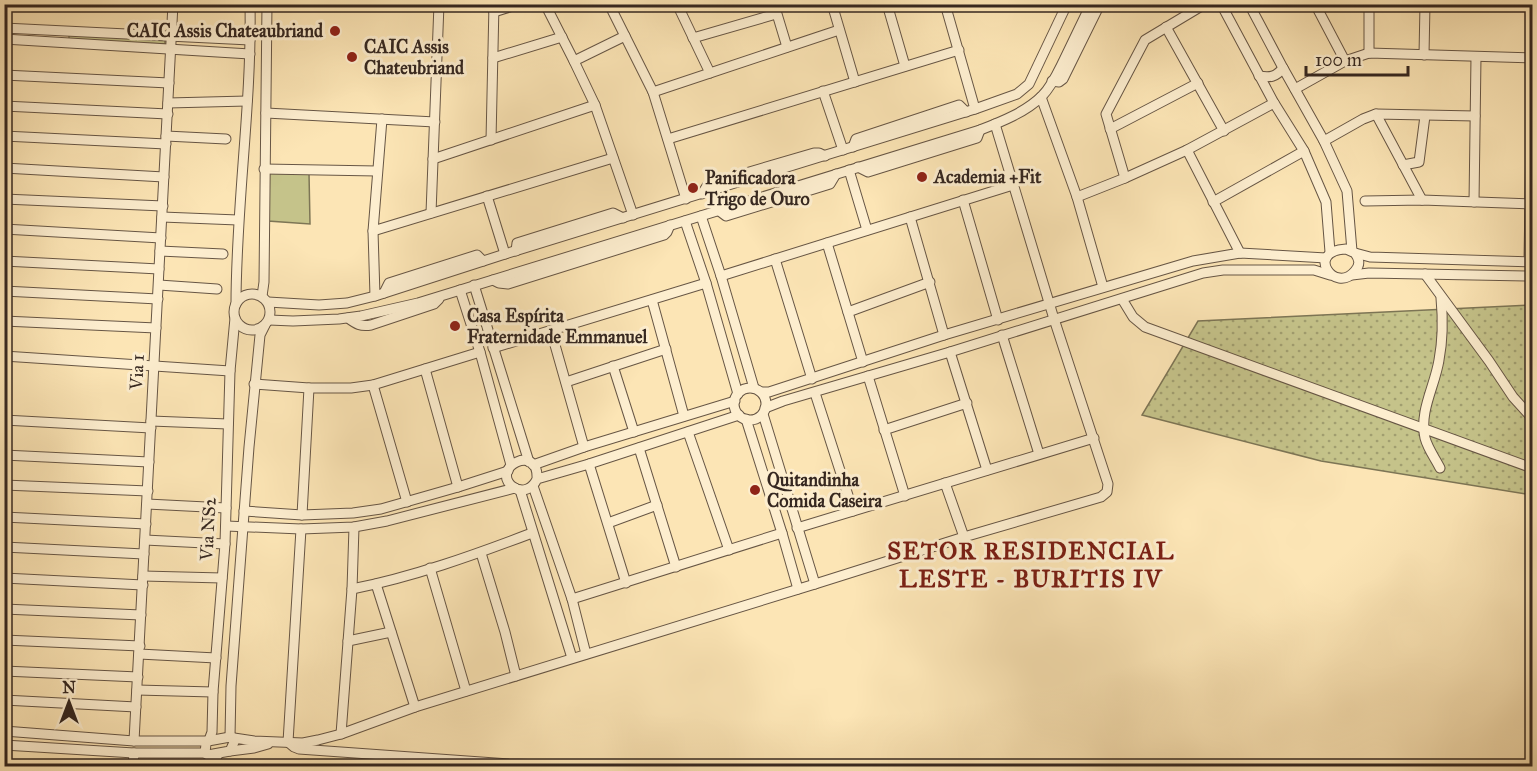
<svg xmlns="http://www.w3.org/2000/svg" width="1537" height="771" viewBox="0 0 1537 771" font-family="'IM FELL Great Primer',serif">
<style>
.grass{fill:url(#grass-dots);stroke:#7d7555;stroke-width:1.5}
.park{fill:#c5c38a;stroke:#7d7555;stroke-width:1.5}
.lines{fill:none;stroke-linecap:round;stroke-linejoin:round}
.minor-casing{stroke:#675645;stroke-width:11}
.minor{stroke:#fdeecf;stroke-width:9}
.poi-dot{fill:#8f2418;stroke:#fdeecf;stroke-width:2}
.labels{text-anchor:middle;stroke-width:6;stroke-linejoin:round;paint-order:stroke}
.poi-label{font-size:18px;font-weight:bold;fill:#352720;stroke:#fdeecf;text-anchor:start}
.street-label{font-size:18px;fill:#352720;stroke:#fdeecf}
.district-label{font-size:24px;font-weight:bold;letter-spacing:1.5px;fill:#7a1f14;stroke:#fdeecf}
</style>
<defs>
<pattern id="grass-dots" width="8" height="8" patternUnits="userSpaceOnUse" patternTransform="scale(1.5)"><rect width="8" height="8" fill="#c5c38a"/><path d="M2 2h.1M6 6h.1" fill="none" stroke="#a19e70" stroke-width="1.8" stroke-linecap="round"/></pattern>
</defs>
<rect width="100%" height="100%" fill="#fce5b5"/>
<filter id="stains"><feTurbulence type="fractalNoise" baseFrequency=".00333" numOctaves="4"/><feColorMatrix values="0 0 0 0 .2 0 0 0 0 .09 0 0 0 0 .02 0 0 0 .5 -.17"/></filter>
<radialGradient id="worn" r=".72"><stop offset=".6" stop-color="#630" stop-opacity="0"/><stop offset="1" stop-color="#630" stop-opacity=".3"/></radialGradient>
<polygon class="grass" points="1532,305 1532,495 1321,461 1142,415 1198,321"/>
<g class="park">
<polygon points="69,34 165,39 165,44 69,40"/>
<polygon points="268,173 309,173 310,224 268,221"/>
</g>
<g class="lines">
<defs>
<g id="minor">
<polyline points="545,4 574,61 595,105 633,215"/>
<polyline points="609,4 653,92 686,199"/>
<polyline points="677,4 710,73"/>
<polyline points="774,4 787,47"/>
<polyline points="832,4 855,82"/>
<polyline points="887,4 905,66"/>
<polyline points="945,4 975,109"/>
<polyline points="1221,4 1274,103 1304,151 1326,202 1330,252"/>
<polyline points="1249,4 1283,68 1324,141 1347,191 1352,251"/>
<polyline points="1315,4 1345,61"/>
<polyline points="1369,4 1369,53"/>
<polyline points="494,12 519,4"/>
<polyline points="1166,27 1224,131"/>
<polyline points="4,28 250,40"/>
<polyline points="693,38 776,14"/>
<polyline points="4,39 250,54"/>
<polyline points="1424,55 1425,4"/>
<polyline points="493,58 562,37"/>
<polyline points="574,61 625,36"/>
<polyline points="4,75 169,83"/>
<path d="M1259 76C1270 78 1276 77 1283 68"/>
<polyline points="1052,81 1059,82 1063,79 1100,4"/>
<polyline points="1295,89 1345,61 1369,53 1532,58"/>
<polyline points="823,91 843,150"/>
<polyline points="653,92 839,30"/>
<polyline points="1041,97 1077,197 1103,287"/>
<polyline points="168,103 247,101"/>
<polyline points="4,106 168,114"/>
<polyline points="266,113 435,122"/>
<polyline points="1376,114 1422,200"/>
<polyline points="382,119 373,231 613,158"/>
<polyline points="1110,129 1198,83"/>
<polyline points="4,136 166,144"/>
<polyline points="166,136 226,139"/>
<polyline points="668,139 959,50"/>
<polyline points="491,140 494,4"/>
<polyline points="1324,141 1363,119 1376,114 1475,116"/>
<polyline points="853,147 856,139 959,105 966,112"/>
<polyline points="1187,150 1240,253"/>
<polyline points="433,159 595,105"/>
<polyline points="1403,165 1419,162 1425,116"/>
<polyline points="858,167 868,172 977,138 980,130"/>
<polyline points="4,168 164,177"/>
<polyline points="264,169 377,171"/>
<polyline points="849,170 867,230"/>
<polyline points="1125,178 1106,114 1145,40 1205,4"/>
<polyline points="702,194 707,186 712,183 814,153 819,153 825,156"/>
<polyline points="487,196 505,254"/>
<polyline points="1077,197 1125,178 1187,150 1274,103"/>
<polyline points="4,199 163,206"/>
<polyline points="963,200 998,320"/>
<polyline points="1365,201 1422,200 1530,204"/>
<polyline points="1213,202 1304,151"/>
<polyline points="1474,202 1476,57"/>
<polyline points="718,210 726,216 830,184 836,174"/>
<polyline points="431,213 439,4"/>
<polyline points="701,216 721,276 754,388"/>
<polyline points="162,217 238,220"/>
<polyline points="910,217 944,335"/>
<polyline points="685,221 706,283 738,394"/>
<polyline points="4,229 161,238"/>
<polyline points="373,231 375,296"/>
<polyline points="827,243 863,362"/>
<path d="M1346 249 1355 253C1359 259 1361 264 1355 271 1335 295 1304 251 1346 249Z"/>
<polyline points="160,251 223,254"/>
<polyline points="516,251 517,243 613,213 623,218"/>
<polyline points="1355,253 1370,257 1532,262"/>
<polyline points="775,259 812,379"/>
<polyline points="4,261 159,269"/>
<polyline points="1529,262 1532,71"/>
<polyline points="1425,274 1489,361 1513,397 1532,418"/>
<polyline points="1352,275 1369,273 1532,276"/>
<polyline points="721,276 1013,185"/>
<polyline points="493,280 499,283 508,284 664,235 667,232 670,225"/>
<polyline points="159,285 217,289"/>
<polyline points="474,285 529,462"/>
<polyline points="460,290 480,352 511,465"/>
<polyline points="4,291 158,299"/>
<polyline points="384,293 389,283 477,255 483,261"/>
<circle cx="252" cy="312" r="18"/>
<polyline points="262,296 264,282 267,4"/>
<polyline points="1122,299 1133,317 1145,327 1532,468"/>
<polyline points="652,300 684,416"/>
<polyline points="268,302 319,305 347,303 375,296 505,254 975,109 1017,94 1029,84 1067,4"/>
<path d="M236 304C236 204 252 104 250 4"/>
<polyline points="848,312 930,282"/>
<path d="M348 318C356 324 361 327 371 325L434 304 439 299"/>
<path d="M269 320 293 321 339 319 361 316 418 303 980 130C1001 122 1026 112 1042 96 1052 86 1058 72 1064 60 1073 41 1082 23 1091 4"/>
<polyline points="4,321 156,328"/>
<polyline points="551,331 584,447"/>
<polyline points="1002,335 1039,454"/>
<polyline points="493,348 706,283"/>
<polyline points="950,352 987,470"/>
<polyline points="4,356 230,371"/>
<polyline points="613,366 634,432"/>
<polyline points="425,369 458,487"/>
<polyline points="868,376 905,496"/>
<polyline points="566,382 666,349"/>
<polyline points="254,384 309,388 351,388 373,385 480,352"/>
<polyline points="373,385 407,502"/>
<circle cx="750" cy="404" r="16"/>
<polyline points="761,392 769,392 944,335 1193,261 1240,253 1326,258"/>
<polyline points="815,393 853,511"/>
<polyline points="765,408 783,401 950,352 1203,273 1223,270 1314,270 1330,275"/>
<polyline points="763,414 815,584"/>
<polyline points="746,419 782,533 798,589"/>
<polyline points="4,420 151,428"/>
<polyline points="151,421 228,424"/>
<polyline points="884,430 967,403"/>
<polyline points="688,432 729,550"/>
<polyline points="639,448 676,567"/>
<polyline points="4,455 149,462"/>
<polyline points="589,464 626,583"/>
<polyline points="533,465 584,447 735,401"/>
<path d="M1440 468C1435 458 1428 449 1425 438 1419 411 1435 386 1439 360 1443 339 1443 319 1441 298"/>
<path d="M537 479C539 442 489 468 513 487 523 494 533 488 537 479L589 464 739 415"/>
<polyline points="945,483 964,537"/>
<polyline points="4,485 148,491"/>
<polyline points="533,486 572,599 586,654"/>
<polyline points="520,490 572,658"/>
<polyline points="147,504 226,508"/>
<polyline points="244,511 302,515 353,513 381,509 458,487 508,471"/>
<polyline points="302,515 309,388"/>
<polyline points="4,517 146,524"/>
<polyline points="608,523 657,505"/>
<polyline points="226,526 301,529 354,527 387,521 515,488"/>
<polyline points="797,528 1094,438"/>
<polyline points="301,529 288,742 294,747 299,749 509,764 583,766"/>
<polyline points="145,540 225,544"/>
<polyline points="4,547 144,554"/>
<polyline points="481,553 505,632 516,676"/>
<polyline points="430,568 466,691"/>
<polyline points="143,576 222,578"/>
<polyline points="4,578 143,585"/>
<polyline points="376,584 415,707"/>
<path d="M352 589C413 577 474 555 532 533"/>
<polyline points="572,599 782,533"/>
<polyline points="4,609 141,615"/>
<polyline points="4,640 140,646"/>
<polyline points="348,641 391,632"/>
<polyline points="139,654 216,658"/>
<polyline points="4,671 138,677"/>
<polyline points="137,690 213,692"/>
<polyline points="4,700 136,707"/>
<polyline points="4,731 134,741 207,741"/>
<polyline points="341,734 352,589 354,527"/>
<polyline points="230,737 231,686 249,447 260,335 265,325"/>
<polygon points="230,737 234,738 235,740 230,751 208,755 205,753 206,744 208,741"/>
<polyline points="234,738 254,741 303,743 318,740 341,734 415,707 815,584 964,537 1101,497 1107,492 1108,484 1054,319 995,124"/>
<polyline points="209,740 212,732 213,692 225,544 230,371 235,318"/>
<polyline points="134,741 173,4"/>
<polyline points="4,745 134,753 205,753"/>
<polyline points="230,751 254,748 268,744"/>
<polyline points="133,766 134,753"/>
<polyline points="213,766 218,754"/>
</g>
</defs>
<use href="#minor" class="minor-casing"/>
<use href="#minor" class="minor"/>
</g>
<g class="poi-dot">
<circle cx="335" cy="31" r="6"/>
<circle cx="352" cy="57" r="6"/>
<circle cx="922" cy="177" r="6"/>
<circle cx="693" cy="188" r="6"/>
<circle cx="455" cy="326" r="6"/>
<circle cx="755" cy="490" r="6"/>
</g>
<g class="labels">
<g class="poi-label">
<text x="323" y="37" text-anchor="end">CAIC Assis Chateaubriand</text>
<text x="364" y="53">CAIC Assis<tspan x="364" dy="21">Chateubriand</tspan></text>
<text x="934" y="183">Academia +Fit</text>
<text x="705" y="184">Panificadora<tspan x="705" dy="21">Trigo de Ouro</tspan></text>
<text x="467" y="322">Casa Espírita<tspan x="467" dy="21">Fraternidade Emmanuel</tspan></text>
<text x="767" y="486">Quitandinha<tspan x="767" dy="21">Comida Caseira</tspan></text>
</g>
<g class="street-label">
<text transform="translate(137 372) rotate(-87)" y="6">Via 1</text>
<text transform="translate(208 529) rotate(-87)" y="6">Via NS2</text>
</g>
<g class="district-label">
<text x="1031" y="559">SETOR RESIDENCIAL<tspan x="1031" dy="28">LESTE - BURITIS IV</tspan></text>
</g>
</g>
<rect width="1537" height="771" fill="none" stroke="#fce5b5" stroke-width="24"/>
<rect x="6" y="6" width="1525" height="759" fill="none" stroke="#352720" stroke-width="3"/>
<rect x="12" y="12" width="1513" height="747" fill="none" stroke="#352720" stroke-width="1.5"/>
<g transform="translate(69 702)" stroke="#fdeecf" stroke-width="4.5" paint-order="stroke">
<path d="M0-4.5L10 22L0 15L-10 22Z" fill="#352720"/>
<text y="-9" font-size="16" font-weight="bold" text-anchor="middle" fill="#352720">N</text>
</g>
<path d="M1306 66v9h102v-9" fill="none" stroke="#352720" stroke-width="3"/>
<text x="1315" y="66" font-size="18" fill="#352720" stroke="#fdeecf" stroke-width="4.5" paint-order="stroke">100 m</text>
<rect width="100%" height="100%" filter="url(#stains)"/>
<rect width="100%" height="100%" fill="url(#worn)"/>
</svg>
